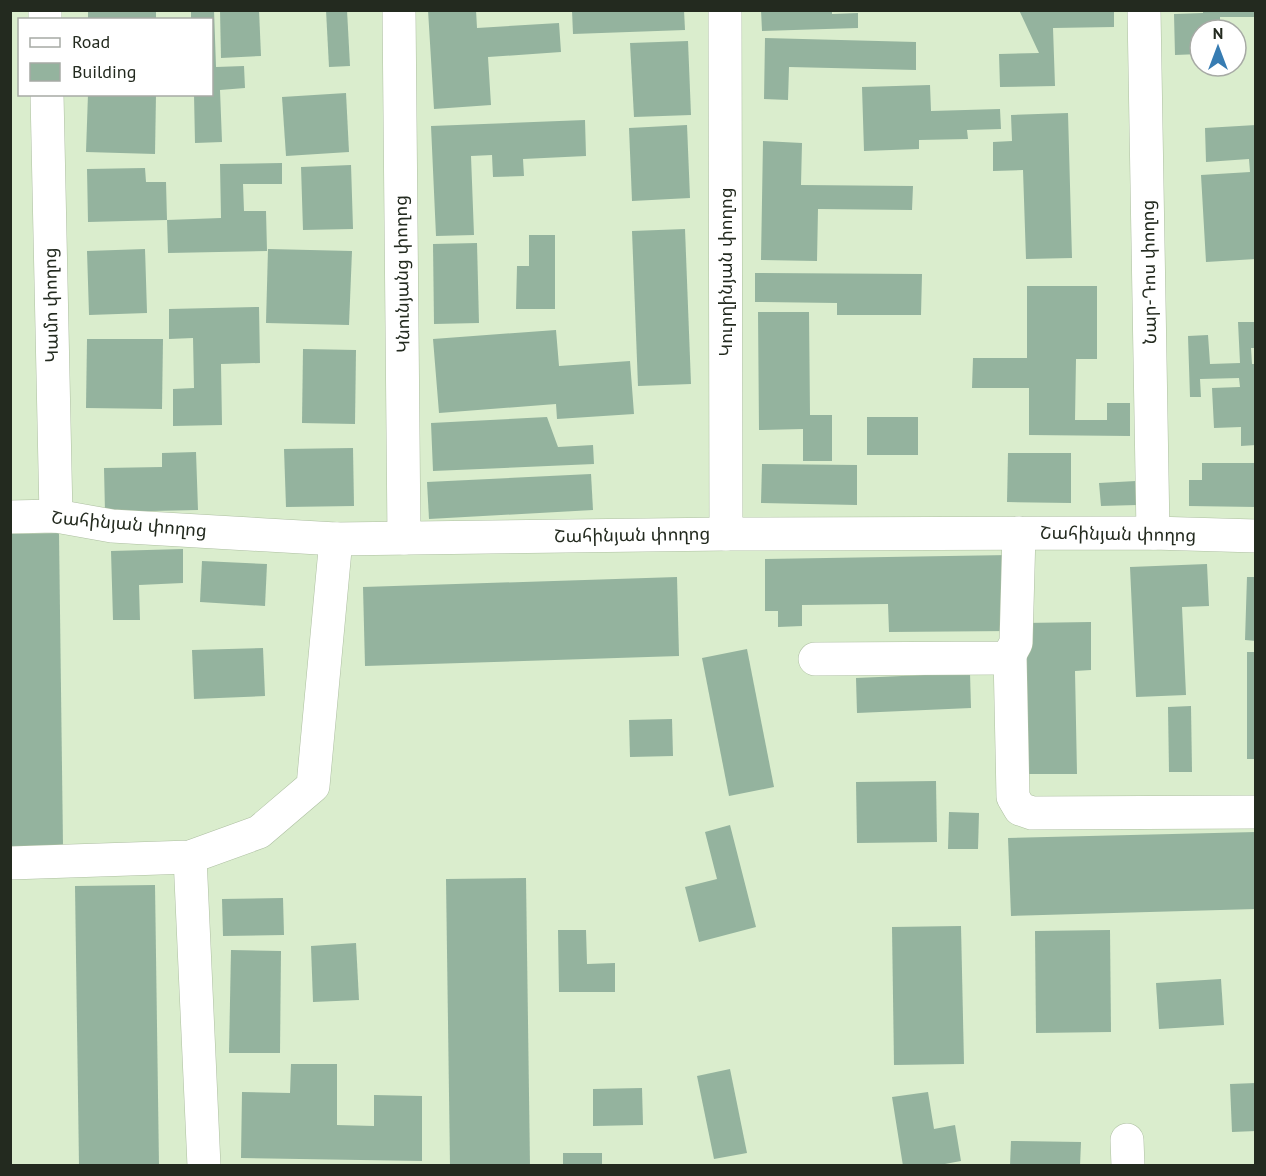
<svg xmlns="http://www.w3.org/2000/svg" width="1266" height="1176" viewBox="0 0 1266 1176" font-family="'PT Sans','Noto Sans Armenian',sans-serif">
<style>
.building{fill:#94b39e}
.lines{fill:none;stroke-linecap:round;stroke-linejoin:round}
.minor-casing{stroke:#adbfa1;stroke-width:34}
.minor{stroke:#fff;stroke-width:33}
.labels{text-anchor:middle;stroke-width:5;stroke-linejoin:round;paint-order:stroke}
.street-label{font-size:18px;fill:#232a1f;stroke:#fff}
</style>
<rect width="100%" height="100%" fill="#daedcd"/>
<g class="building">
<rect x="88" y="10" width="68" height="10"/>
<polygon points="191,10 214,10 216,67 244,66 245,88 220,90 222,142 195,143 194,94 212,94 212,20 191,20"/>
<polygon points="220,10 259,10 261,56 221,58"/>
<polygon points="326,10 347,10 350,66 329,67"/>
<polygon points="428,10 476,10 477,28 559,23 561,52 488,57 491,105 434,109"/>
<polygon points="572,10 684,10 685,30 573,34"/>
<polygon points="761,10 832,10 832,14 858,13 858,28 762,31"/>
<polygon points="1019,10 1114,10 1114,27 1053,28 1055,86 1000,87 999,54 1039,53"/>
<polygon points="1203,10 1256,10 1256,17 1220,17 1220,30 1200,30 1200,54 1175,55 1174,14 1203,13"/>
<polygon points="765,38 916,42 916,70 789,67 788,100 764,99"/>
<polygon points="688,41 691,115 634,117 630,43"/>
<polygon points="930,85 931,111 1000,109 1001,129 967,130 968,139 919,140 919,149 864,151 862,87"/>
<polygon points="346,93 349,152 286,156 282,97"/>
<polygon points="88,94 156,94 155,154 86,152"/>
<polygon points="1068,113 1072,258 1026,259 1023,170 993,171 993,142 1012,141 1011,115"/>
<polygon points="585,120 586,156 523,159 524,176 493,177 492,155 471,156 474,235 436,236 431,126"/>
<polygon points="687,125 690,198 632,201 629,128"/>
<polygon points="1256,125 1256,259 1206,262 1201,175 1250,172 1249,159 1206,162 1205,128"/>
<polygon points="763,141 802,143 801,185 913,186 912,210 818,209 817,261 761,260"/>
<polygon points="282,163 282,184 243,184 244,211 266,211 267,251 168,253 167,220 221,218 220,164"/>
<polygon points="351,165 353,229 303,230 301,167"/>
<polygon points="145,168 146,182 166,182 167,220 88,222 87,169"/>
<polygon points="685,229 691,384 638,386 632,231"/>
<polygon points="529,235 555,235 555,309 516,309 517,266 529,266"/>
<polygon points="477,243 479,323 434,324 433,244"/>
<polygon points="145,249 147,313 89,315 87,251"/>
<polygon points="268,249 352,251 349,325 266,323"/>
<polygon points="755,273 922,274 921,315 837,315 837,303 755,302"/>
<polygon points="1027,286 1097,286 1097,359 1076,359 1075,420 1107,420 1107,403 1130,403 1130,436 1029,435 1029,388 972,388 973,358 1027,358"/>
<polygon points="259,307 260,363 221,364 222,425 173,426 173,389 194,388 193,338 169,339 169,309"/>
<polygon points="758,312 809,312 810,415 832,415 832,461 803,461 803,429 759,430"/>
<polygon points="1238,322 1256,322 1256,348 1251,348 1252,364 1256,364 1256,445 1241,446 1241,427 1214,428 1212,388 1240,387 1239,378 1200,379 1201,397 1190,397 1188,336 1208,335 1210,364 1240,363"/>
<polygon points="556,330 559,366 630,361 634,414 557,419 556,404 439,413 433,339"/>
<polygon points="87,339 163,339 162,409 86,408"/>
<polygon points="303,349 356,350 355,424 302,423"/>
<polygon points="547,417 558,447 593,445 594,464 433,471 431,423"/>
<rect x="867" y="417" width="51" height="38"/>
<polygon points="353,448 354,506 286,507 284,449"/>
<polygon points="196,452 198,510 105,512 104,468 162,467 162,453"/>
<polygon points="1008,453 1071,453 1071,503 1007,502"/>
<polygon points="1202,463 1256,463 1256,507 1189,506 1189,480 1202,480"/>
<polygon points="762,464 857,465 857,505 761,503"/>
<polygon points="591,474 593,510 429,519 427,482"/>
<polygon points="1136,481 1137,505 1101,506 1099,483"/>
<polygon points="59,533 63,846 10,847 10,534"/>
<polygon points="183,549 183,583 139,585 140,620 113,620 111,551"/>
<polygon points="1010,555 1010,631 889,632 888,604 802,605 802,626 778,627 778,611 765,611 765,559"/>
<polygon points="202,561 267,564 265,606 200,602"/>
<polygon points="1207,564 1209,606 1182,607 1186,695 1136,697 1130,567"/>
<polygon points="677,577 679,656 365,666 363,587"/>
<polygon points="1247,577 1256,577 1256,641 1245,640"/>
<polygon points="1091,622 1091,670 1075,671 1077,774 1026,774 1023,623"/>
<polygon points="263,648 265,696 194,699 192,650"/>
<polygon points="747,649 774,787 729,796 702,658"/>
<rect x="1247" y="652" width="9" height="107"/>
<polygon points="970,673 971,708 857,713 856,678"/>
<polygon points="1191,706 1192,772 1169,772 1168,707"/>
<polygon points="672,719 673,756 630,757 629,720"/>
<polygon points="936,781 937,842 857,843 856,782"/>
<polygon points="949,812 979,813 978,849 948,849"/>
<polygon points="730,825 756,927 699,942 685,887 717,879 705,832"/>
<polygon points="1256,832 1256,909 1011,916 1008,838"/>
<polygon points="526,878 530,1166 450,1166 446,879"/>
<polygon points="155,885 159,1166 79,1166 75,886"/>
<polygon points="283,898 284,935 223,936 222,899"/>
<polygon points="961,926 964,1064 894,1065 892,927"/>
<polygon points="558,930 586,930 587,964 615,963 615,992 559,992"/>
<polygon points="1110,930 1111,1032 1036,1033 1035,931"/>
<polygon points="356,943 359,1000 313,1002 311,946"/>
<polygon points="231,950 281,951 280,1053 229,1053"/>
<polygon points="1221,979 1224,1025 1159,1029 1156,983"/>
<polygon points="291,1064 337,1064 337,1125 374,1126 374,1095 422,1096 422,1161 241,1158 242,1092 290,1093"/>
<polygon points="730,1069 747,1153 714,1159 697,1076"/>
<polygon points="1256,1083 1256,1131 1232,1132 1230,1084"/>
<polygon points="642,1088 643,1125 593,1126 593,1089"/>
<polygon points="928,1092 934,1129 955,1125 961,1161 934,1166 903,1166 892,1097"/>
<polygon points="1011,1141 1081,1142 1080,1166 1010,1166"/>
<rect x="563" y="1153" width="39" height="13"/>
</g>
<g class="lines">
<defs>
<g id="minor">
<polyline points="45,10 45,20"/>
<polyline points="399,10 404,538"/>
<polyline points="725,10 726,534"/>
<polyline points="1144,10 1153,533"/>
<polyline points="47,94 56,516"/>
<polyline points="10,517 56,516 112,526 336,539 726,534 1153,533 1256,536"/>
<polyline points="1010,654 1013,797 1020,809 1032,813 1256,812"/>
<polyline points="815,659 1003,658 1010,654 1016,643 1019,533"/>
<polyline points="190,857 204,1166"/>
<polyline points="10,863 190,857 259,832 313,786 336,539"/>
<polyline points="1127,1140 1128,1166"/>
</g>
</defs>
<use href="#minor" class="minor-casing"/>
<use href="#minor" class="minor"/>
</g>
<g class="labels">
<g class="street-label">
<text transform="translate(726 272) rotate(-90)" y="6">Կուրղինյան փողոց</text>
<text transform="translate(1149 272) rotate(-91)" y="6">Նար-Դոս փողոց</text>
<text transform="translate(402 274) rotate(-91)" y="6">Կնունյանց փողոց</text>
<text transform="translate(51 305) rotate(-91)" y="6">Կամո փողոց</text>
<text transform="translate(129 524) rotate(5)" y="6">Շահինյան փողոց</text>
<text transform="translate(1118 534) rotate(1)" y="6">Շահինյան փողոց</text>
<text transform="translate(632 535) rotate(-1)" y="6">Շահինյան փողոց</text>
</g>
</g>
<rect width="1266" height="1176" fill="none" stroke="#232a1f" stroke-width="24"/>
<rect x="18" y="18" width="195" height="78" fill="#ffffff" stroke="#a7aaa5" stroke-width="1.5"/>
<rect x="30" y="38" width="30" height="9" fill="#ffffff" stroke="#a7aaa5" stroke-width="1.5"/>
<text x="72" y="48" font-size="18" fill="#232a1f">Road</text>
<rect x="30" y="63" width="30" height="18" fill="#94b39e" stroke="#a7aaa5" stroke-width="1.5"/>
<text x="72" y="78" font-size="18" fill="#232a1f">Building</text>
<g transform="translate(1218 48)"><circle r="28" fill="#ffffff" stroke="#a7aaa5" stroke-width="1.5"/>
<path d="M0-4.5L10 22L0 15L-10 22Z" fill="#377cb2"/>
<text y="-9" font-size="16" font-weight="bold" text-anchor="middle" fill="#232a1f">N</text>
</g>
</svg>
